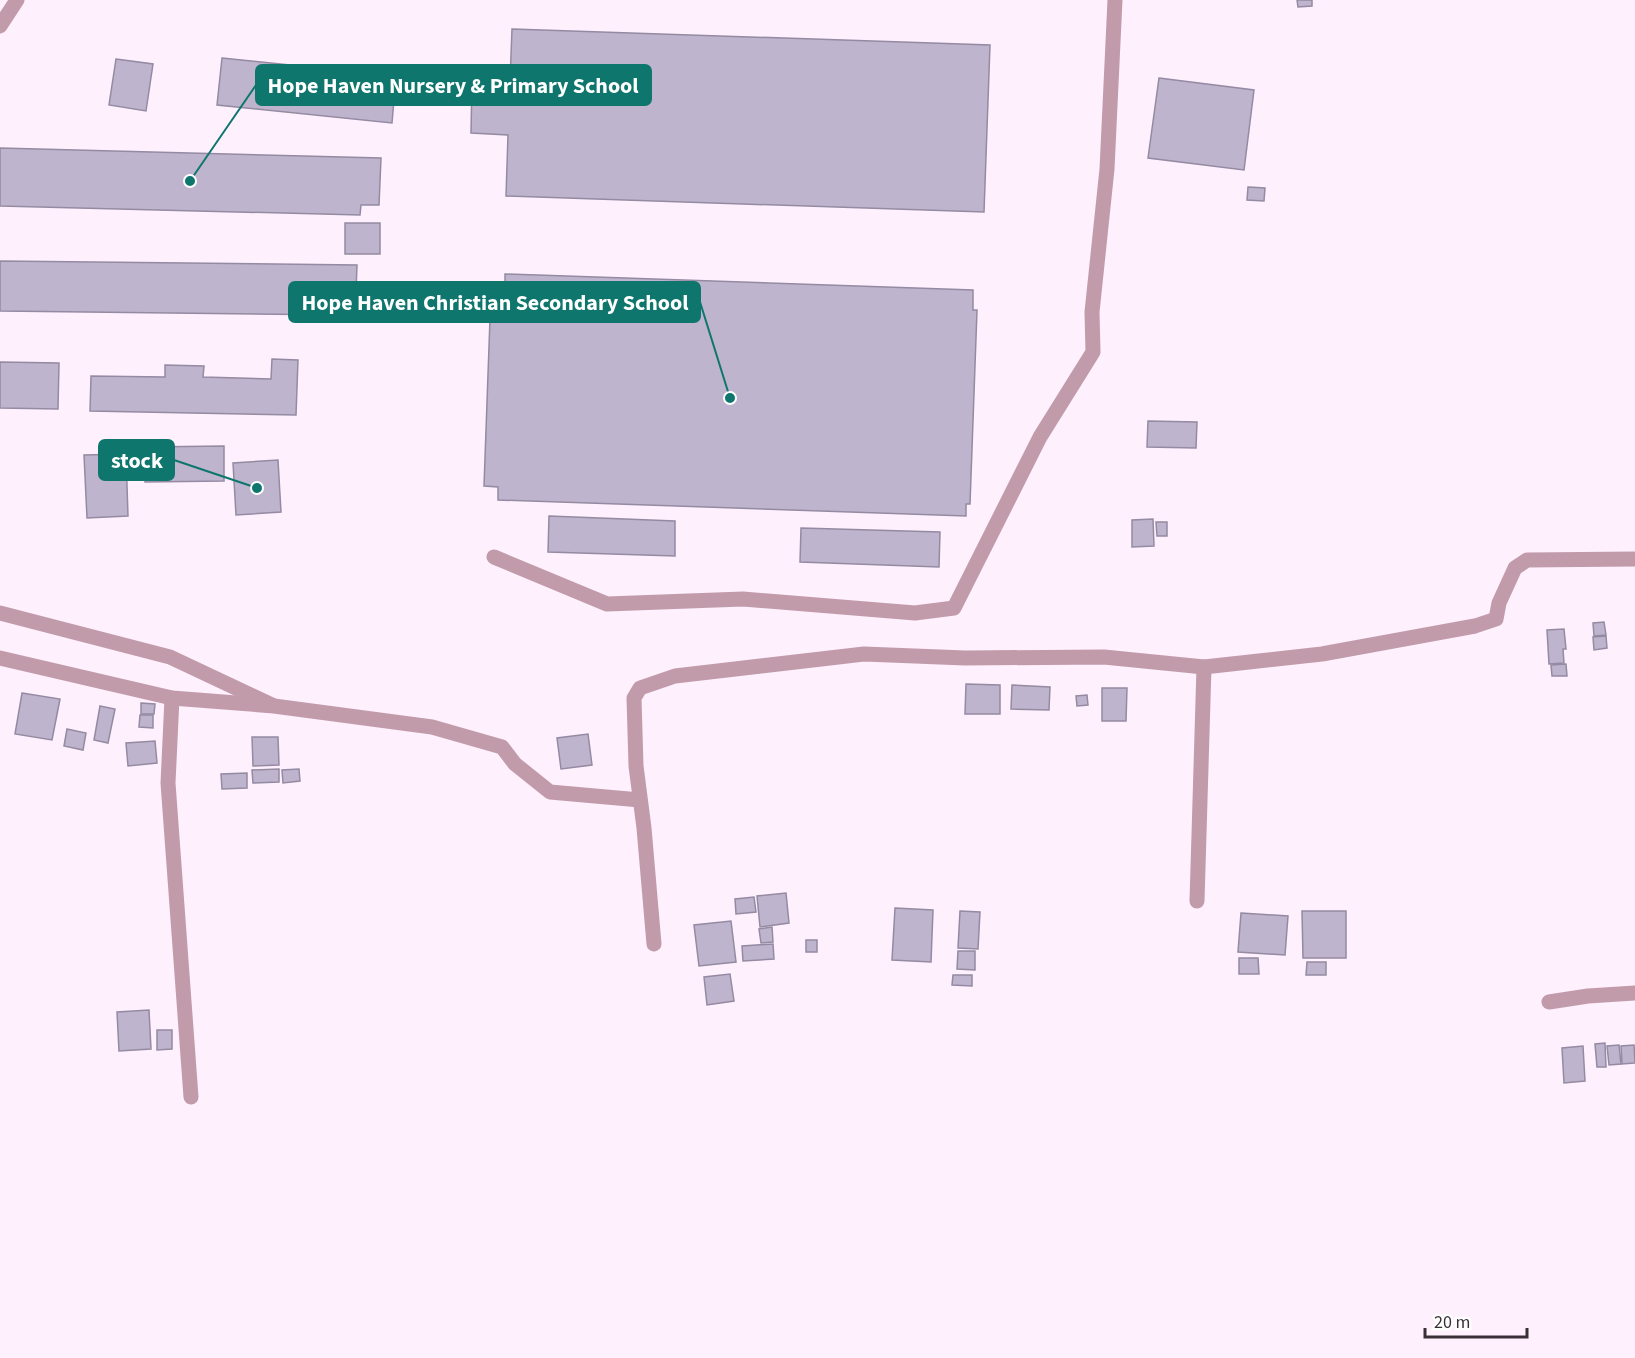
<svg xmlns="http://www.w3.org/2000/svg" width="1635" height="1358" viewBox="0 0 1635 1358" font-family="'Source Sans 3',sans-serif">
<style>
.building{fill:#bfb4ce;stroke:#948aa2;stroke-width:1.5}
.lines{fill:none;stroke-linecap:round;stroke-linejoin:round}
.service{stroke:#c29bab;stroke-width:15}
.minor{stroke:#c29bab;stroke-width:15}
.leader{fill:none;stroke:#0f766e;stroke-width:2}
.callout-dot{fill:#0f766e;stroke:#fff;stroke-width:2}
.callout{fill:#0f766e;stroke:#0f766e;stroke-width:2}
.callout-label{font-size:22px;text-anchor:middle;font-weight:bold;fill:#fff}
</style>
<rect width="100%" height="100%" fill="#fef0fd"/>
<g class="building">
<polygon points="1297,0 1312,0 1312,6 1298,7"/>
<polygon points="512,29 990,45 984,212 506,196 508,135 471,133 472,80 510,82"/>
<polygon points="222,58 396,76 392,123 217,105"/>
<polygon points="116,59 153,64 146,111 109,105"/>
<polygon points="1159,78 1254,90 1244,170 1148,158"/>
<polygon points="0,148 381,158 379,205 361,205 360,215 0,206"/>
<polygon points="1248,187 1265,188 1264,201 1247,200"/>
<rect x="345" y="223" width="35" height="31"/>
<polygon points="0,261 357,265 356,292 342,292 341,315 0,311"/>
<polygon points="505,274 973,290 973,310 977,310 970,504 966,504 966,516 498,500 498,487 484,486 491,291 505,291"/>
<polygon points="272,359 298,360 296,415 90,411 91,376 165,377 165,365 204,366 203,377 271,379"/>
<polygon points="0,362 59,363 58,409 0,408"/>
<polygon points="1148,421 1197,422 1196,448 1147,447"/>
<polygon points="224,446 224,481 145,482 145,447"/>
<polygon points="126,454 128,516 87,518 84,455"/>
<polygon points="278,460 281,512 236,515 233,463"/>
<polygon points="549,516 675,521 675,556 548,552"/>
<polygon points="1153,519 1154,546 1132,547 1132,520"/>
<polygon points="1156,522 1167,522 1167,536 1157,536"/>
<polygon points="801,528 940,532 939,567 800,562"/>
<polygon points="1604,622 1606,635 1594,636 1593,623"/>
<polygon points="1564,629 1566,649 1563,649 1564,663 1549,664 1547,630"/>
<polygon points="1606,636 1607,648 1594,650 1593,637"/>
<polygon points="1566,664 1567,676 1552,676 1551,665"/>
<polygon points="966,684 1000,685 1000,714 965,714"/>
<polygon points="1012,685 1050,687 1049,710 1011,709"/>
<polygon points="1102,688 1127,688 1126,721 1102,721"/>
<polygon points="22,693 60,699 52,740 15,734"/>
<polygon points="1087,695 1088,705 1077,706 1076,696"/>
<polygon points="141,703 155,704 154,714 141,714"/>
<polygon points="100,706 115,709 108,743 94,740"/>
<polygon points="140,715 153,715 153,728 139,727"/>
<polygon points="67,729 86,733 83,750 64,746"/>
<polygon points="588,734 592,765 561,769 557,738"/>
<polygon points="252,737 278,737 279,765 253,766"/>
<polygon points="155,741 157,763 128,766 126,743"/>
<polygon points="279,769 279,782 253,783 252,770"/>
<polygon points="299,769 300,781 283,783 282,770"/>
<polygon points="247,773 247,788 222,789 221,774"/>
<polygon points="786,893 789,923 760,927 757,896"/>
<polygon points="754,897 756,912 736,914 735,899"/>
<polygon points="895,908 933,910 931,962 892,960"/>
<polygon points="960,911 980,912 978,949 958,948"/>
<polygon points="1302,911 1346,911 1346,958 1303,958"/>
<polygon points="1241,913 1288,916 1285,955 1238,952"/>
<polygon points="731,921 736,962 699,966 694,925"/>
<polygon points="772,927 773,942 761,943 759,929"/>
<rect x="806" y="940" width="11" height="12"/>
<polygon points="773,944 774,959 743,961 742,946"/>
<polygon points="958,951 975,951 975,970 957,969"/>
<polygon points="1239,958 1258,958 1259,974 1239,974"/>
<polygon points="1307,962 1326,962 1326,975 1306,975"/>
<polygon points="730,974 734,1001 707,1005 704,977"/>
<polygon points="953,975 972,975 972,986 952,985"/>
<polygon points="149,1010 151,1049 119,1051 117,1012"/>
<polygon points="157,1030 172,1030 172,1049 157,1050"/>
<polygon points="1605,1043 1606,1067 1597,1067 1595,1044"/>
<polygon points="1619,1045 1621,1064 1609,1065 1607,1046"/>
<polygon points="1634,1045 1635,1063 1622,1064 1621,1046"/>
<polygon points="1583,1046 1585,1081 1564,1083 1562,1048"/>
</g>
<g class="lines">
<g class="service">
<polyline points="0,26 17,0"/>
<polyline points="494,557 607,604 743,599 915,613 954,608 1040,437 1093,352 1092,312 1107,169 1115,0"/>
<polyline points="0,613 170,657 272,705"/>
<polyline points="172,698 168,783 191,1097"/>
<polyline points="1197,901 1204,667"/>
<polyline points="1549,1002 1588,996 1635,993"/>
</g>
<g class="minor">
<polyline points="0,658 172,698 274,706 432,727 502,747 515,764 550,792 640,800"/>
<polyline points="654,944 644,828 636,766 634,698 640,688 675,676 864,654 965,658 1104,657 1204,667 1322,654 1475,626 1496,619 1499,603 1515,568 1527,560 1635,559"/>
</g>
</g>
<path class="leader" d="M190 181L256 85M730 398L700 302M257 488L174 460"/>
<g class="callout-dot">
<circle cx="190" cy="181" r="6"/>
<circle cx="730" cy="398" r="6"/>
<circle cx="257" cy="488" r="6"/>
</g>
<g class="callout">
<rect x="256" y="65" width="395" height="40" rx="6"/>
<rect x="289" y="282" width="411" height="40" rx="6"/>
<rect x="99" y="440" width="75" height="40" rx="6"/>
</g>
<g class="callout-label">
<text x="453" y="93">Hope Haven Nursery &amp; Primary School</text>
<text x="495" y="310">Hope Haven Christian Secondary School</text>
<text x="137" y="468">stock</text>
</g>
<path d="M1425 1328v9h102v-9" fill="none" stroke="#382f37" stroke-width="3"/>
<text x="1434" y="1328" font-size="18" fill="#382f37" stroke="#ffffff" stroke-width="4.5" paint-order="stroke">20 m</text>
</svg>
